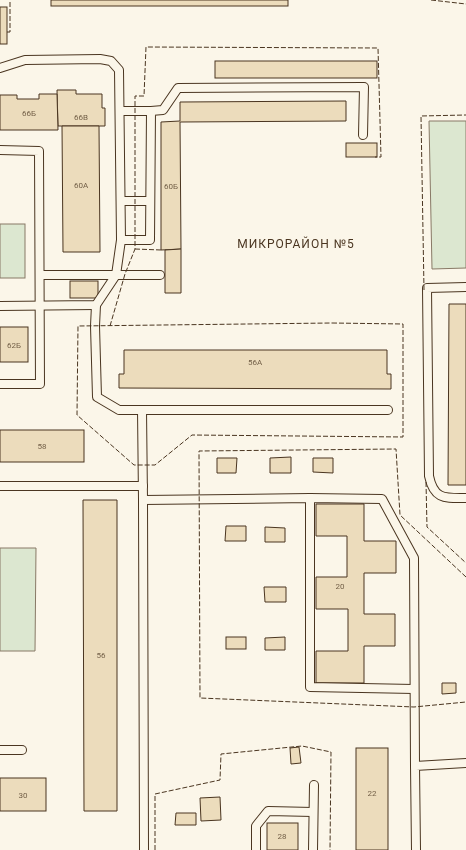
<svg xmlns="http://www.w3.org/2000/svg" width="466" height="850" viewBox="0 0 466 850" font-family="Roboto,sans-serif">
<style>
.pitch{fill:#dce7d0;stroke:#887966}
.building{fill:#ecdcbc;stroke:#4a3520}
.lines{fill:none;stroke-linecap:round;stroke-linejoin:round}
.service-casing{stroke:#4a3520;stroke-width:10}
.service{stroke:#fbf6e9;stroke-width:8}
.fence{stroke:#4a3520;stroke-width:1;stroke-dasharray:5 2;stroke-linecap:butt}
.labels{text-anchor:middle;stroke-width:3;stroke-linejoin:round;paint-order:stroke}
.number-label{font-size:8px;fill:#725f47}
.quarter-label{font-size:12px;letter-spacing:1px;fill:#4a3520;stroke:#fbf6e9}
</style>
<rect width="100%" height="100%" fill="#fbf6e9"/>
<g class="pitch">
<polygon points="429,121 466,121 466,268 432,269"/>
<rect x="0" y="224" width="25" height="54"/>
<polygon points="0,548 36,548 35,651 0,651"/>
</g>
<g class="building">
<rect x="51" y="0" width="237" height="6"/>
<rect x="0" y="7" width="7" height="37"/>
<rect x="215" y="61" width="162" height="17"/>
<polygon points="57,90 76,90 76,94 102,94 102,108 105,108 105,126 58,126"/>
<polygon points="39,94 57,94 58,130 0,130 0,95 17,95 17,99 39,99"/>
<polygon points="346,101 346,121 180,122 181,249 161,250 161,122 180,121 180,102"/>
<polygon points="62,126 99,126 100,252 63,252"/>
<rect x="346" y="143" width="31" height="14"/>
<polygon points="181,249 181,293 165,293 165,250"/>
<rect x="70" y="281" width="28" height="17"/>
<polygon points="449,304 466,304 466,485 448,485"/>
<rect x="0" y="327" width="28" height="35"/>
<polygon points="124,350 387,350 387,374 391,374 391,389 119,388 119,374 124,374"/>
<rect x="0" y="430" width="84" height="32"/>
<polygon points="291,457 291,473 270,473 270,458"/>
<polygon points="217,458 237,458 236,473 217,473"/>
<polygon points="313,458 333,458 333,473 313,472"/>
<polygon points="83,500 117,500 117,811 84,811"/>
<polygon points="316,504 364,504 364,541 396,541 396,573 364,573 364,614 395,614 395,646 364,646 364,683 316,683 316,651 348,651 348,609 316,609 316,577 347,577 347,536 316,536"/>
<polygon points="226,526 246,526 246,541 225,541"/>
<polygon points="265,527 285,528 285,542 265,542"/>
<polygon points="264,587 286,587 286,602 265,602"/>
<rect x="226" y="637" width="20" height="12"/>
<polygon points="285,637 285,650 265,650 265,638"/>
<polygon points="442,683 456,683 456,693 442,694"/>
<polygon points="299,747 301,763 291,764 290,748"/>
<rect x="356" y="748" width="32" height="102"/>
<rect x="0" y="778" width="46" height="33"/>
<polygon points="220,797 221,820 201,821 200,798"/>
<polygon points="176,813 196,813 196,825 175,825"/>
<rect x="267" y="823" width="31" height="27"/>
</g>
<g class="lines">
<defs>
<g id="service">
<polyline points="0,68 25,60 100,59 111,61 119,70 121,240 116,275 96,305 0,306"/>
<polyline points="121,111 151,111"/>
<polyline points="0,150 39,151 40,384 0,384"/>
<polyline points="121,201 150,201"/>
<polyline points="121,240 150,240 151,111 163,110 178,88 364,87 363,135"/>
<polyline points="40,275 160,275"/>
<path d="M466 287 427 288 429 476C434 500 445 498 466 498"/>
<polyline points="96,305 95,326 97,397 119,410 388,410"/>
<polyline points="142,410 143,500 144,850"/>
<polyline points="0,486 143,486"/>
<polyline points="310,498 310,687 414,689"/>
<polyline points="143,500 310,498 382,499 414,558 415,766"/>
<polyline points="0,750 22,750"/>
<polyline points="256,850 256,826 268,811 313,812"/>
<polyline points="313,850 314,785"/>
<polyline points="416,850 415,766 466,763"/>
</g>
</defs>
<use href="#service" class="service-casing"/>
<use href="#service" class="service"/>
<g class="fence">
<polyline points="431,0 466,4"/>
<polyline points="7,32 10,32 10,0"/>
<polyline points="135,249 161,250"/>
<polyline points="424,290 421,116 466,115"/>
<polygon points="332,323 403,324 403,437 192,435 155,465 134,465 77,415 78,326"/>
<polyline points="110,326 125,274 135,249 135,96 144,96 146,47 378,48 381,157 375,157"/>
<polyline points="426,482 427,527 466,563"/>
<polyline points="466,577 400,515 396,449 199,451 200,698 414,707 466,702"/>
<polyline points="155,850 155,794 220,780 221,754 302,746 331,752 330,850"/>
</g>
</g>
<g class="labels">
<g class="number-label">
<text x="29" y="116">66Б</text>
<text x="81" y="120">66В</text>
<text x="81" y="188">60А</text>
<text x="171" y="189">60Б</text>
<text x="14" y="348">62Б</text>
<text x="255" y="365">56А</text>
<text x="42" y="449">58</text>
<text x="340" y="589">20</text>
<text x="101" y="658">56</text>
<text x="372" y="796">22</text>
<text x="23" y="798">30</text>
<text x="282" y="839">28</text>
</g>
<g class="quarter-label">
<text x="296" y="248">МИКРОРАЙОН №5</text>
</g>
</g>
</svg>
